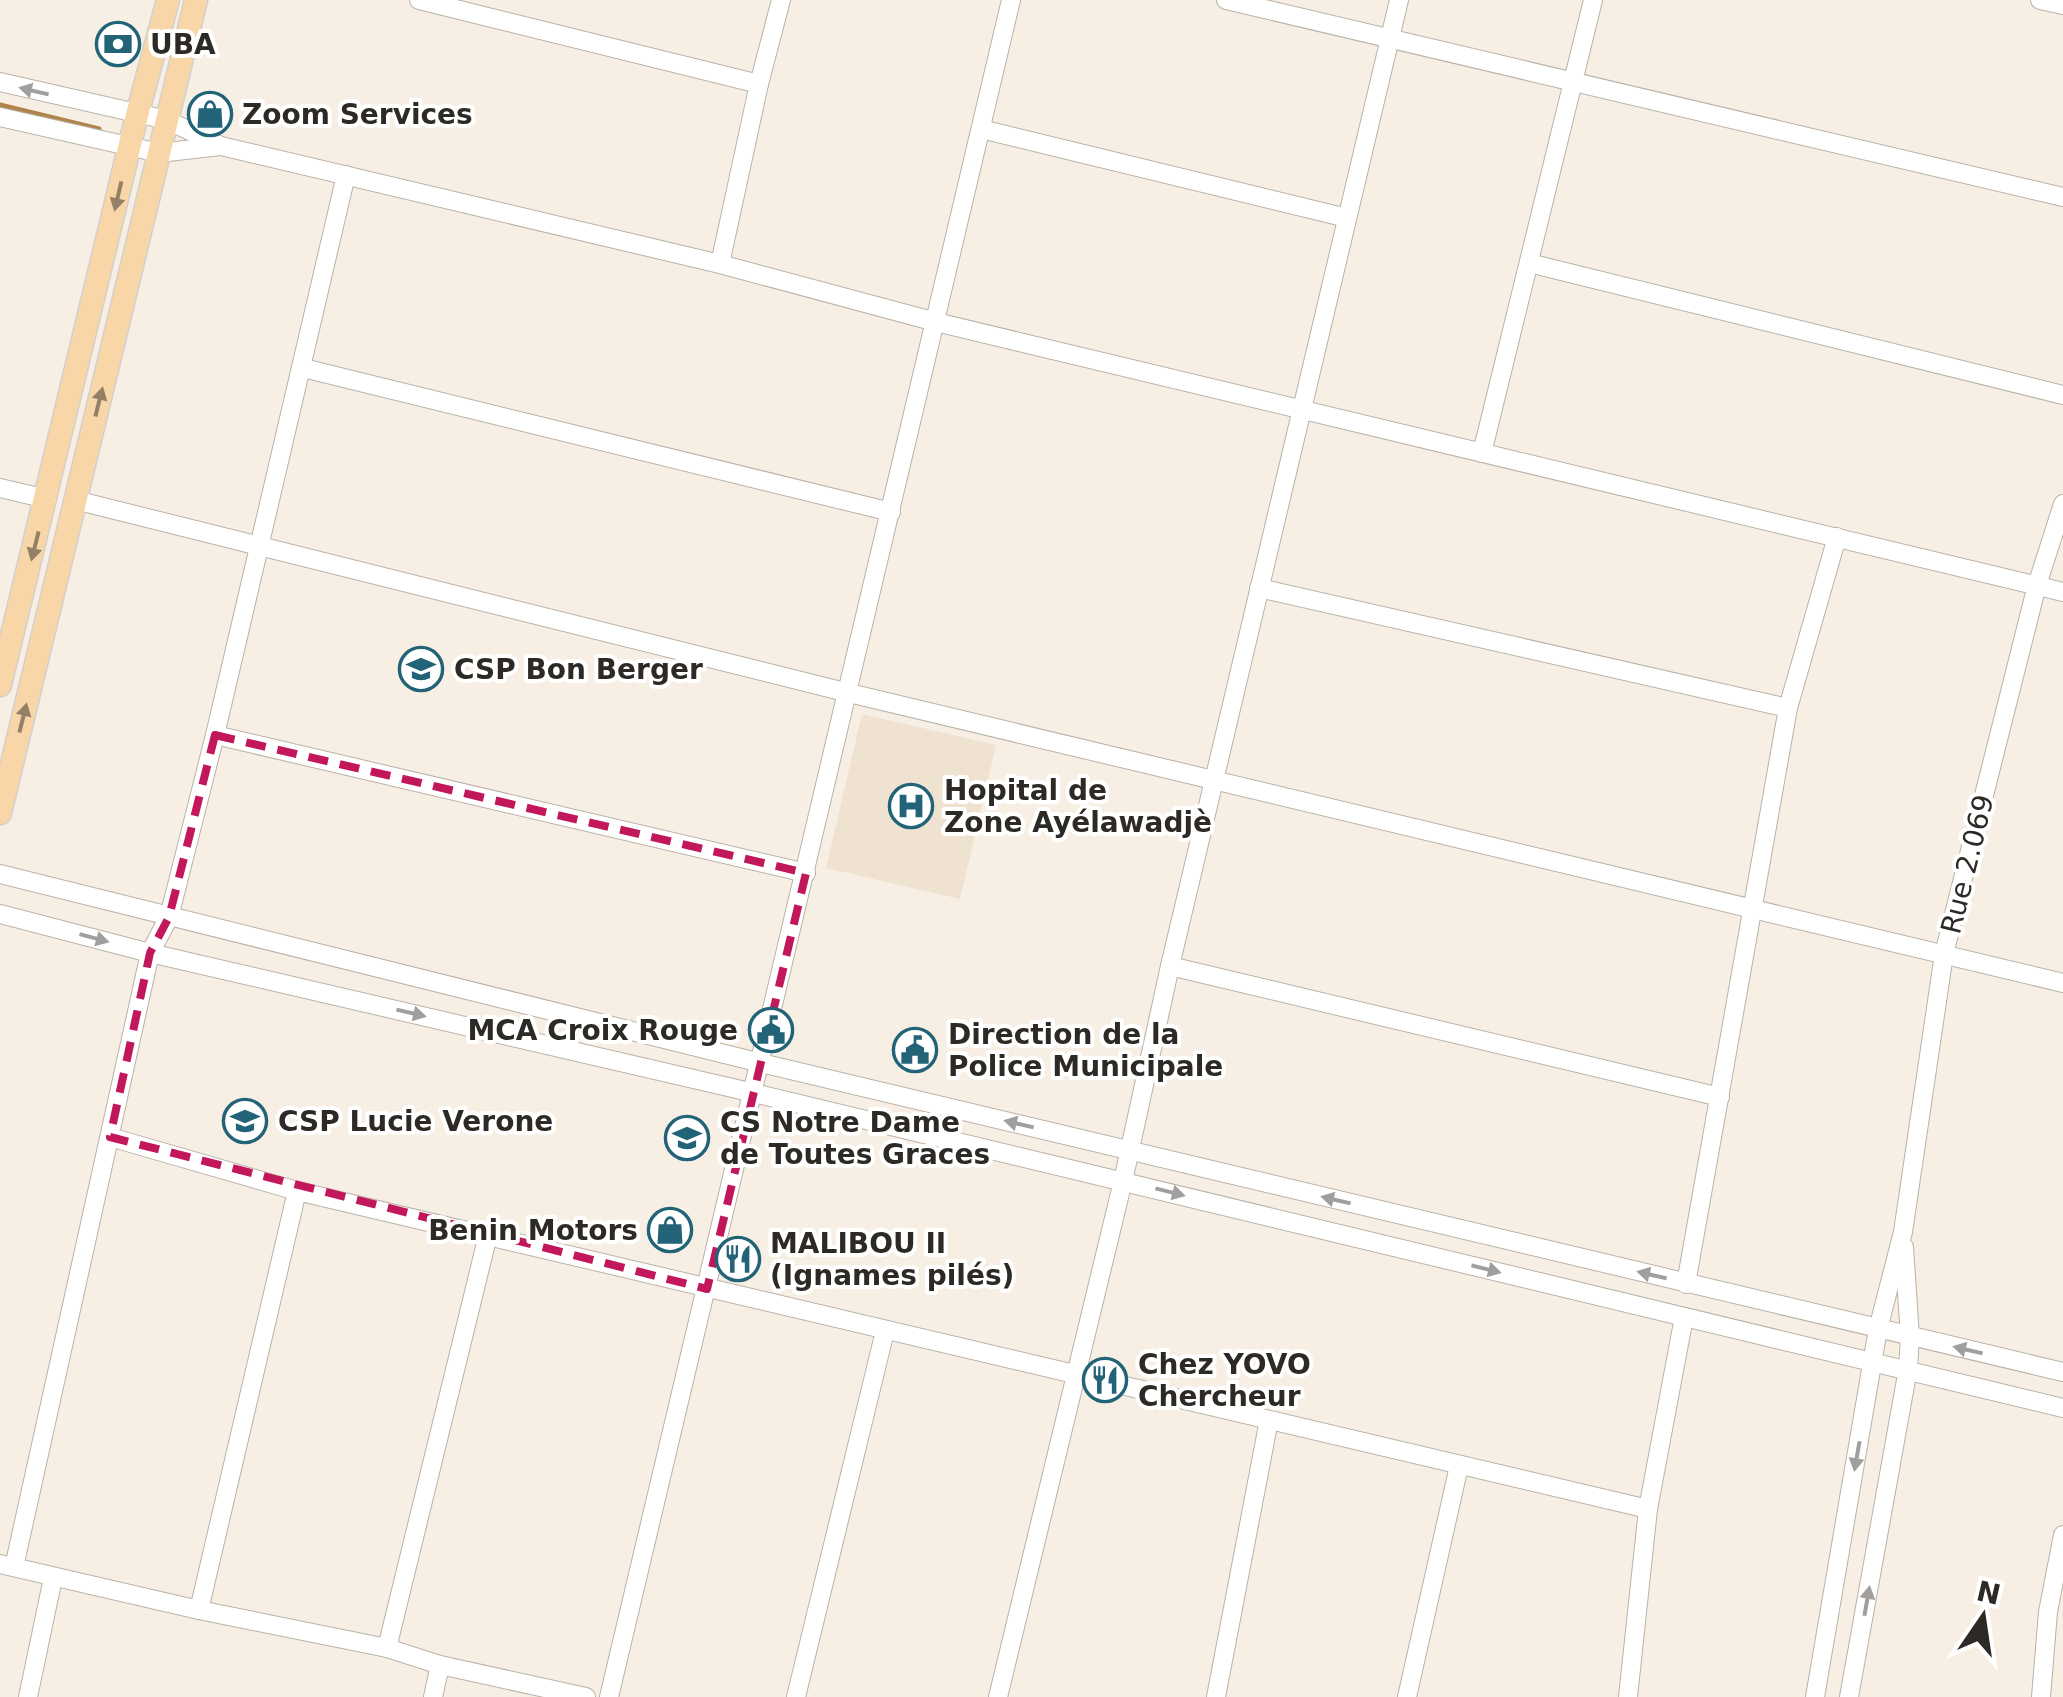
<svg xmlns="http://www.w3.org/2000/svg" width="2063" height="1697" viewBox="0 0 2063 1697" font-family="'DejaVu Sans',sans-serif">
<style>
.built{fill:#efe2d1}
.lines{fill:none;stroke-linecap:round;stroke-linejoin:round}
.stream{stroke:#af844a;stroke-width:5}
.minor-casing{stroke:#bab2a8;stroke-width:20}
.major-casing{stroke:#d1d0cf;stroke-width:25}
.minor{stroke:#fff;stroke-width:18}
.major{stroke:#f9d6a7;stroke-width:22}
.oneway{fill:#a09f9d}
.oneway2{fill:#938066}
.marked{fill:none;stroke:#c2185b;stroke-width:8;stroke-dasharray:20 12;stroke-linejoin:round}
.labels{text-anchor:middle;stroke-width:8;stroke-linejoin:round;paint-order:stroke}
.poi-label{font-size:28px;font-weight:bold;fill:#2d2a26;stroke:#fff;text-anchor:start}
.street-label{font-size:28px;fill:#2d2a26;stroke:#fff}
</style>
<rect width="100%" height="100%" fill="#f7efe4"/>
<polygon class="built" points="862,714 996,745 960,899 826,868"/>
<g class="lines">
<polyline class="stream" points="0,105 99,129"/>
<defs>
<g id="minor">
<polyline points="419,0 759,84"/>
<polyline points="1226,0 2063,197"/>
<polyline points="2040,0 2063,5"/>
<polyline points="0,82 167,120 221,146 720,264 936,322 2063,592"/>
<polyline points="0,117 159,153 220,146"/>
<polyline points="981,129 1347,218"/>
<polyline points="1529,263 2063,395"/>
<polyline points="720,264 759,84 781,0"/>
<polyline points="303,368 891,512"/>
<polyline points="1482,453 1593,0"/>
<polyline points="0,488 47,499"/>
<polyline points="75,500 849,693 2063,983"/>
<polyline points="1259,588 1788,708"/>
<polyline points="215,735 806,873"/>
<polyline points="0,874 761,1063 2063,1372"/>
<polyline points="0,914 150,953 754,1093 2063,1408"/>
<polyline points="1170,966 1720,1097"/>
<polyline points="110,1137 297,1191 1648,1509"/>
<polyline points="1686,1284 1788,708 1837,537"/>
<polyline points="0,1564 199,1610 387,1648 440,1665 586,1697"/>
<polyline points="14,1567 150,953 169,917 215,735 346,175"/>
<polyline points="199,1610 297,1191"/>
<polyline points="387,1648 488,1235"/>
<polyline points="28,1697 53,1578"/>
<polyline points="433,1697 440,1665"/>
<polyline points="609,1697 1011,0"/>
<polyline points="796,1697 885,1331"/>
<polyline points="998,1697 1123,1181 1170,966 1399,0"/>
<polyline points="1216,1697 1269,1420"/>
<polyline points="1407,1697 1459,1466"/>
<polyline points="1628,1697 1648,1509 1684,1317"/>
<polyline points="1815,1697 1878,1329 1903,1232 1944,954 2037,585 2063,504"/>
<polyline points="1849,1697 1908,1369 1910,1337 1904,1247"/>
<polyline points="2041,1697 2048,1612 2063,1535"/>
</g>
<g id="major">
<polyline points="0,685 137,115 168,0"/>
<polyline points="0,813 196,0"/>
</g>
</defs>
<use href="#minor" class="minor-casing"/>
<use href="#major" class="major-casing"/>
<use href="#minor" class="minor"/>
<use href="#major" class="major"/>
</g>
<defs><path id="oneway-solid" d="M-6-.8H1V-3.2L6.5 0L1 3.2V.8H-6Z" transform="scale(2.5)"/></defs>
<g class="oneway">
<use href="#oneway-solid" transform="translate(34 91) rotate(-167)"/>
<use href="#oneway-solid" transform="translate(94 938) rotate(15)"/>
<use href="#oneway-solid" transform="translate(411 1013) rotate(13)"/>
<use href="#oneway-solid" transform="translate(1019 1124) rotate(-167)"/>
<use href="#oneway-solid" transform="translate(1170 1192) rotate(14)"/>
<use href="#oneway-solid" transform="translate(1336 1200) rotate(-167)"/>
<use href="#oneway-solid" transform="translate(1486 1269) rotate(14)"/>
<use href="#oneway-solid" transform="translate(1652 1275) rotate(-167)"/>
<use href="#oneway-solid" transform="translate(1968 1350) rotate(-167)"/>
<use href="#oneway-solid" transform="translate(1857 1456) rotate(100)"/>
<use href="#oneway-solid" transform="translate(1867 1601) rotate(-80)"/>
</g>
<g class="oneway2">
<use href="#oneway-solid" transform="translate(118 196) rotate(103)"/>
<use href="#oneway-solid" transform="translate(99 402) rotate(-76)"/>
<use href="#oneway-solid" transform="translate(35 546) rotate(104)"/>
<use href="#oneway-solid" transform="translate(23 718) rotate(-76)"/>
</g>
<path class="marked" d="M215 735 806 873 707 1289 110 1137 150 953 169 917Z"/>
<defs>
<symbol id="bank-ring" viewBox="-11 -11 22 22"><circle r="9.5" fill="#fff" stroke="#226377" stroke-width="1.5"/><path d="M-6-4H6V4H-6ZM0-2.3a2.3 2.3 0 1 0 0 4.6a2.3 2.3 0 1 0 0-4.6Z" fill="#226377"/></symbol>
<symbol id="shop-ring" viewBox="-11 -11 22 22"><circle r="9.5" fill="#fff" stroke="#226377" stroke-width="1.5"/><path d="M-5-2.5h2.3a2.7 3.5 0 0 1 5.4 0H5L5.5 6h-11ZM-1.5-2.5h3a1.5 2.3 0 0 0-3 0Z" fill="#226377"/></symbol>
<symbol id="school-ring" viewBox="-11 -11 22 22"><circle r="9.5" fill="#fff" stroke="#226377" stroke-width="1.5"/><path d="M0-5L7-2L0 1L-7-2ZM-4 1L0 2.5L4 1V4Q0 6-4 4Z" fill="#226377"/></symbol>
<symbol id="hospital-ring" viewBox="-11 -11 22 22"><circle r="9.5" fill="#fff" stroke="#226377" stroke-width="1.5"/><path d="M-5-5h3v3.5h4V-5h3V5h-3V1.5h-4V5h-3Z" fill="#226377"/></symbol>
<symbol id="civic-ring" viewBox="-11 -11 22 22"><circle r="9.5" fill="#fff" stroke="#226377" stroke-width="1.5"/><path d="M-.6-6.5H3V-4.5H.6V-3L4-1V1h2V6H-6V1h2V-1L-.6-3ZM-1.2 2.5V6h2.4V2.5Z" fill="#226377"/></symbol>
<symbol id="restaurant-ring" viewBox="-11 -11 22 22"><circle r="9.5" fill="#fff" stroke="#226377" stroke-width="1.5"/><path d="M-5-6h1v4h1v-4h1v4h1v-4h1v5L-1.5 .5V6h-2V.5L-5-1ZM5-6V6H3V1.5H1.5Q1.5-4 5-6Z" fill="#226377"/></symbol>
</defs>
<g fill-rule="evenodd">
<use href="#bank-ring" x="93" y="19" width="50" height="50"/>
<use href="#shop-ring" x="185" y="89" width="50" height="50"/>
<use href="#school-ring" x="396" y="644" width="50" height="50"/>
<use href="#hospital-ring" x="886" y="781" width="50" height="50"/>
<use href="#civic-ring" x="746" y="1005" width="50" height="50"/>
<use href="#civic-ring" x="890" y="1025" width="50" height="50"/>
<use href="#school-ring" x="220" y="1096" width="50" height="50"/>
<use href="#school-ring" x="662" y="1113" width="50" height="50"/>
<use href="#shop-ring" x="645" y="1205" width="50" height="50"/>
<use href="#restaurant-ring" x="713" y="1234" width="50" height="50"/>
<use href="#restaurant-ring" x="1080" y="1355" width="50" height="50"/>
</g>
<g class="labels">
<g class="poi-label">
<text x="150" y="54">UBA</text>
<text x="242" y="124">Zoom Services</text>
<text x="454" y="679">CSP Bon Berger</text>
<text x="944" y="800">Hopital de<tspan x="944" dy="32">Zone Ayélawadjè</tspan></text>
<text x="738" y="1040" text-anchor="end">MCA Croix Rouge</text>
<text x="948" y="1044">Direction de la<tspan x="948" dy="32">Police Municipale</tspan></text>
<text x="278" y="1131">CSP Lucie Verone</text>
<text x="720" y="1132">CS Notre Dame<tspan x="720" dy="32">de Toutes Graces</tspan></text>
<text x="638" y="1240" text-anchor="end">Benin Motors</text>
<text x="770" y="1253">MALIBOU II<tspan x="770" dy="32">(Ignames pilés)</tspan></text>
<text x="1138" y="1374">Chez YOVO<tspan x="1138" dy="32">Chercheur</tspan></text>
</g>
<g class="street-label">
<text transform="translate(1967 864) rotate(-76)" y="10">Rue 2.069</text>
</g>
</g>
<g transform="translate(1983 1617) rotate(13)" stroke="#ffffff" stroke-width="8" paint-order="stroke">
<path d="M0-8L18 38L0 25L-18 38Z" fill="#2d2a26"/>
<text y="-15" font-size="28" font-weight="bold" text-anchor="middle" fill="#2d2a26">N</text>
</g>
</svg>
